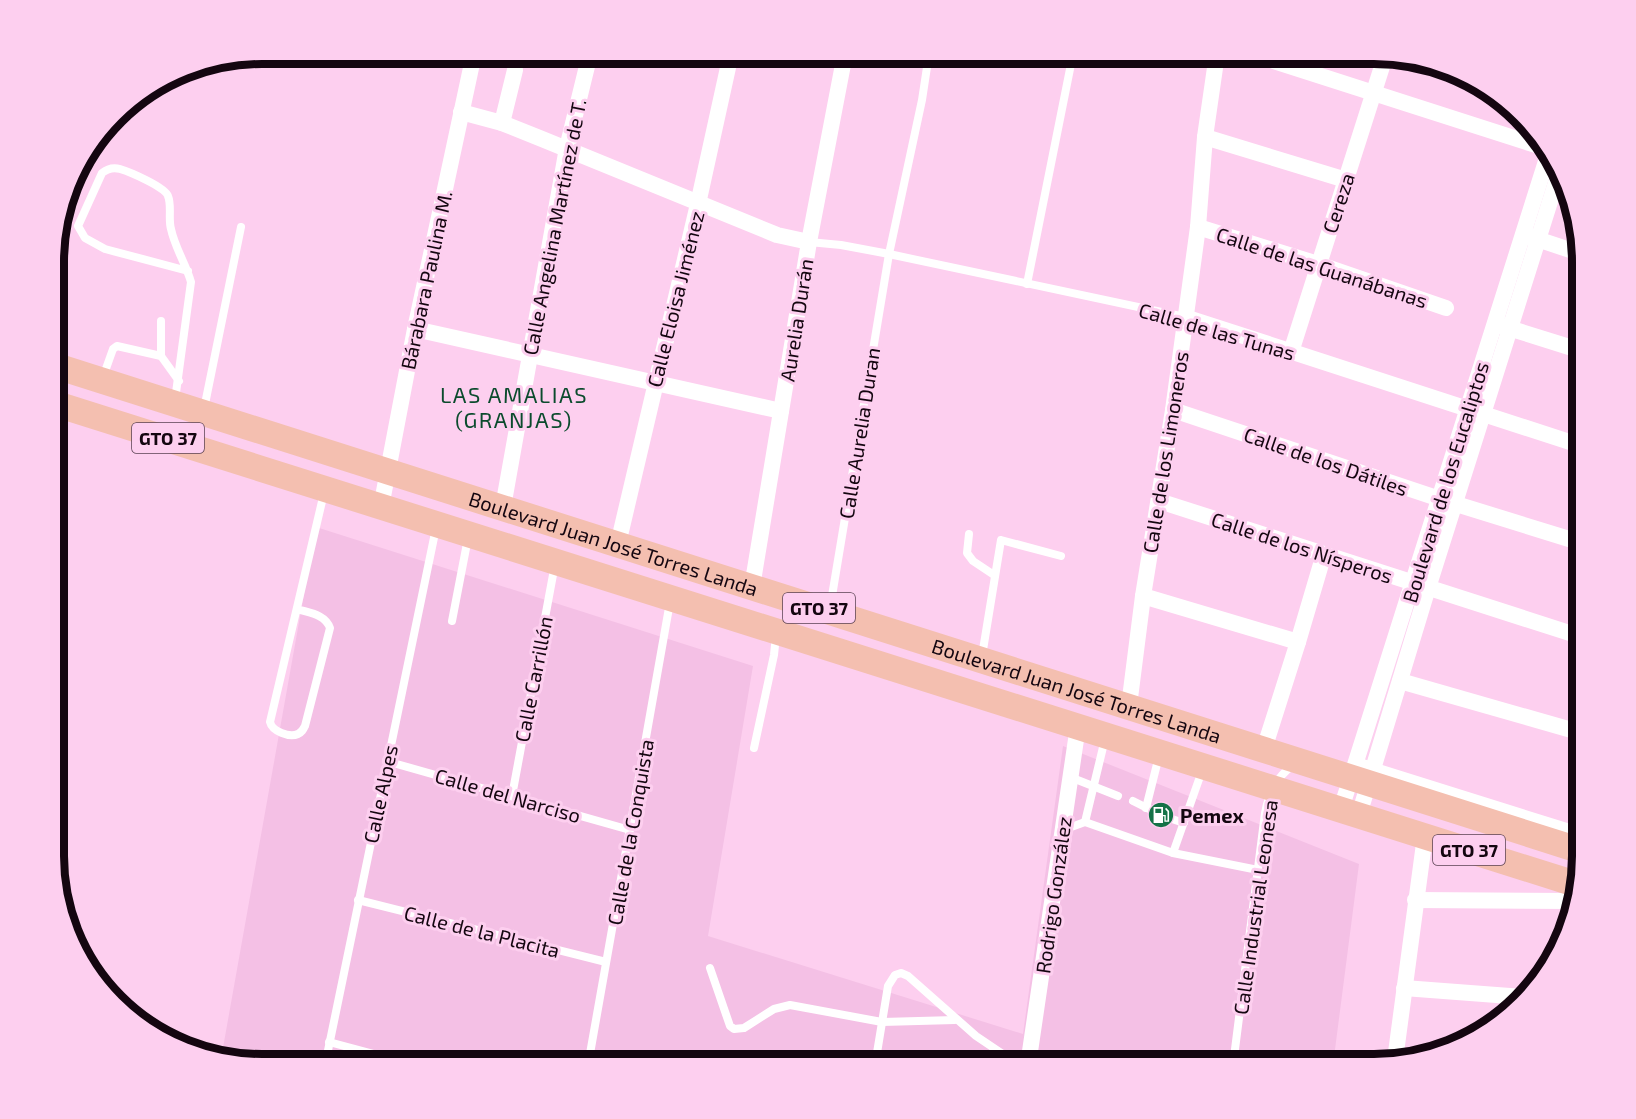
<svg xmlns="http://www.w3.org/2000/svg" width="1636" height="1119" viewBox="0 0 1636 1119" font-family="'Exo 2',sans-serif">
<rect width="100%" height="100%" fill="#fdcfef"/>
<polygon fill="#f4c0e5" points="316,527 753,666 708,936 1023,1034 1063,746 1359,864 1333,1065 249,1065 221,1059"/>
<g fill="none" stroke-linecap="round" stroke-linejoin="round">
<g stroke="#fff" stroke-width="8">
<polyline points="809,242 841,245 889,254 1185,317"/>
<polyline points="1027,284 1073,54"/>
<polyline points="161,356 161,321"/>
<polyline points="103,377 113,349 117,346 161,356 179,381"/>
<path d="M175,400l16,-118c-5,-18 -16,-34 -20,-53 -3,-10 1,-23 -3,-33 -3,-9 -38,-24 -48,-27 -7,-2 -13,0 -18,4l-24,53 7,12 20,11 83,22"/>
<polyline points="204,409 241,227"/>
<polyline points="969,534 967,553 973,561 994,575"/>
<polyline points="830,608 889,254 922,100 929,54"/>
<path d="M297,609c12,4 28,5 33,19l-25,98c-2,4 -3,6 -7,8 -9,4 -26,-3 -28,-12l54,-229"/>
<polyline points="452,621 468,538"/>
<polyline points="982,656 1001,540 1061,556"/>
<polyline points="1105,739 1085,822 1173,853 1203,768"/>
<polyline points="754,748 774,655 776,635"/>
<polyline points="386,761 630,830"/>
<polyline points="1070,777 1118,796"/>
<polyline points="512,796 555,564"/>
<polyline points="1133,801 1153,811"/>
<polyline points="1146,808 1159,756"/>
<polyline points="1169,818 1184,823"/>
<polyline points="1063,830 1085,822"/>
<polyline points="1173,853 1258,870"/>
<polyline points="358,900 606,962"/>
<polyline points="710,968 730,1026 734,1029 744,1028 774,1009 790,1005 882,1022 955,1020"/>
<polyline points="329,1042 415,1065"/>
<polyline points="325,1065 436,528"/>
<polyline points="588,1065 670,602"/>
<polyline points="875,1065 888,986 895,975 901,973 908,976 976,1036 1019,1065"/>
<path d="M1233,1065l32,-252c4,-21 11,-35 28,-48"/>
</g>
<g stroke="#fff" stroke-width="16">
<polyline points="1252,54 1542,147"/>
<polyline points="621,56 621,54"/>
<polyline points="461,112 502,123 542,139 777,235 809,242"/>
<polyline points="502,123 515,70"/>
<polyline points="1205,137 1346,180"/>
<polyline points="1198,227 1318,264 1446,308"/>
<polyline points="1528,236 1582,254"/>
<polyline points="1185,317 1582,446"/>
<polyline points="1499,325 1582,351"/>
<polyline points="415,329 781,411"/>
<polyline points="1291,352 1386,54"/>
<polyline points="1173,410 1440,499 1582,543"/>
<polyline points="1159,501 1582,637"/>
<polyline points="381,507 415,329 474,54"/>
<polyline points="503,507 567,148 590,54"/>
<polyline points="618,544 698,204 731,54"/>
<polyline points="752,587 809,242 845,54"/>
<polyline points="1143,596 1298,642"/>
<polyline points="1400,681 1582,733"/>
<polyline points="1129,706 1143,596 1173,410 1198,227 1205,137 1217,54"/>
<polyline points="1264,749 1298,642 1324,554"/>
<polyline points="1362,767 1582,836"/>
<polyline points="1341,809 1548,155"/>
<polyline points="1359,815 1428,588 1560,170"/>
<polyline points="1415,900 1575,901"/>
<polyline points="1404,988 1523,997"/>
<polyline points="1395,1060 1425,836"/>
<polyline points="1028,1065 1078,726"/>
</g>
<g stroke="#f4bfb0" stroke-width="26">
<path id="s1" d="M56,366l1526,485"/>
<polyline points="56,404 1579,885"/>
</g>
</g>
<defs>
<g id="fuel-disc" transform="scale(1.35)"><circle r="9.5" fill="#147247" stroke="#fdcfef"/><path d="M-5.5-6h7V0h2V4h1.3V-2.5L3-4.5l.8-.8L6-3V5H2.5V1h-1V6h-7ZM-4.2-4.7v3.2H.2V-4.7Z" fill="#fff"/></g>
</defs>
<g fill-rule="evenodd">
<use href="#fuel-disc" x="1161" y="815"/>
</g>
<g text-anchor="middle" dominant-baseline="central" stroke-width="6" stroke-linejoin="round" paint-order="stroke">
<g fill="#fdcfef" stroke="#5a4253" stroke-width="1.5">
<rect x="132" y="423" width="72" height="30" rx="4.5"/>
<rect x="783" y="593" width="72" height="30" rx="4.5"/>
<rect x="1433" y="835" width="72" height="30" rx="4.5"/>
</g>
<g font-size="18" font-weight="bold" fill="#140610">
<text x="168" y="438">GTO 37</text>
<text x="819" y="608">GTO 37</text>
<text x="1469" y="850">GTO 37</text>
</g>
<g font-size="20" fill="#140610" stroke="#fdcfef">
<text transform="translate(1338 203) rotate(-72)">Cereza</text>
<text transform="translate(554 227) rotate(-79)">Calle Angelina Martínez de T.</text>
<text transform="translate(1322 267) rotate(18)">Calle de las Guanábanas</text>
<text transform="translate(426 280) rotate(-78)">Bárabara Paulina M.</text>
<text transform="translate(675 299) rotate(-76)">Calle Eloisa Jiménez</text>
<text transform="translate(796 320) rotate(-81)">Aurelia Durán</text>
<text transform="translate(1217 331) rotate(16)">Calle de las Tunas</text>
<text transform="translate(859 433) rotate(-81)">Calle Aurelia Duran</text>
<text transform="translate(1165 452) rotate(-81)">Calle de los Limoneros</text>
<text transform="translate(1326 461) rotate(19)">Calle de los Dátiles</text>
<text transform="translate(1445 482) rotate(-73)">Boulevard de los Eucaliptos</text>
<text stroke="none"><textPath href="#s1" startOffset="585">Boulevard Juan José Torres Landa</textPath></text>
<text transform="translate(1302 547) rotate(18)">Calle de los Nísperos</text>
<text transform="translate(533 679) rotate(-79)">Calle Carrillón</text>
<text stroke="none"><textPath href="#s1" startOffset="1071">Boulevard Juan José Torres Landa</textPath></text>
<text transform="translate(380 794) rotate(-78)">Calle Alpes</text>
<text transform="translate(508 795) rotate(16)">Calle del Narciso</text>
<text transform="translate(630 832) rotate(-80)">Calle de la Conquista</text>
<text transform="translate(1053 895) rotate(-82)">Rodrigo González</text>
<text transform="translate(1255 907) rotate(-82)">Calle Industrial Leonesa</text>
<text transform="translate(482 931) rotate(14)">Calle de la Placita</text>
</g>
<g font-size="20" font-weight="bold" fill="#140610" stroke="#fdcfef" text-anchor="start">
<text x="1180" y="815">Pemex</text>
</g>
<g font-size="22" letter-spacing="1.5" fill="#0b4b2d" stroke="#fdcfef">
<text x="514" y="394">LAS AMALIAS<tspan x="514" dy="25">(GRANJAS)</tspan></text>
</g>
</g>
<path d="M0 0H1636V1119H0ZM262 64H1374A198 198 0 0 1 1572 262V856A198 198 0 0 1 1374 1054H262A198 198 0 0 1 64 856V262A198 198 0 0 1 262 64Z" fill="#fdcfef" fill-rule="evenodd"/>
<path fill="none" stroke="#140610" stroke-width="8" d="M262 64H1374A198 198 0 0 1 1572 262V856A198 198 0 0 1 1374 1054H262A198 198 0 0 1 64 856V262A198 198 0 0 1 262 64Z"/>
</svg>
